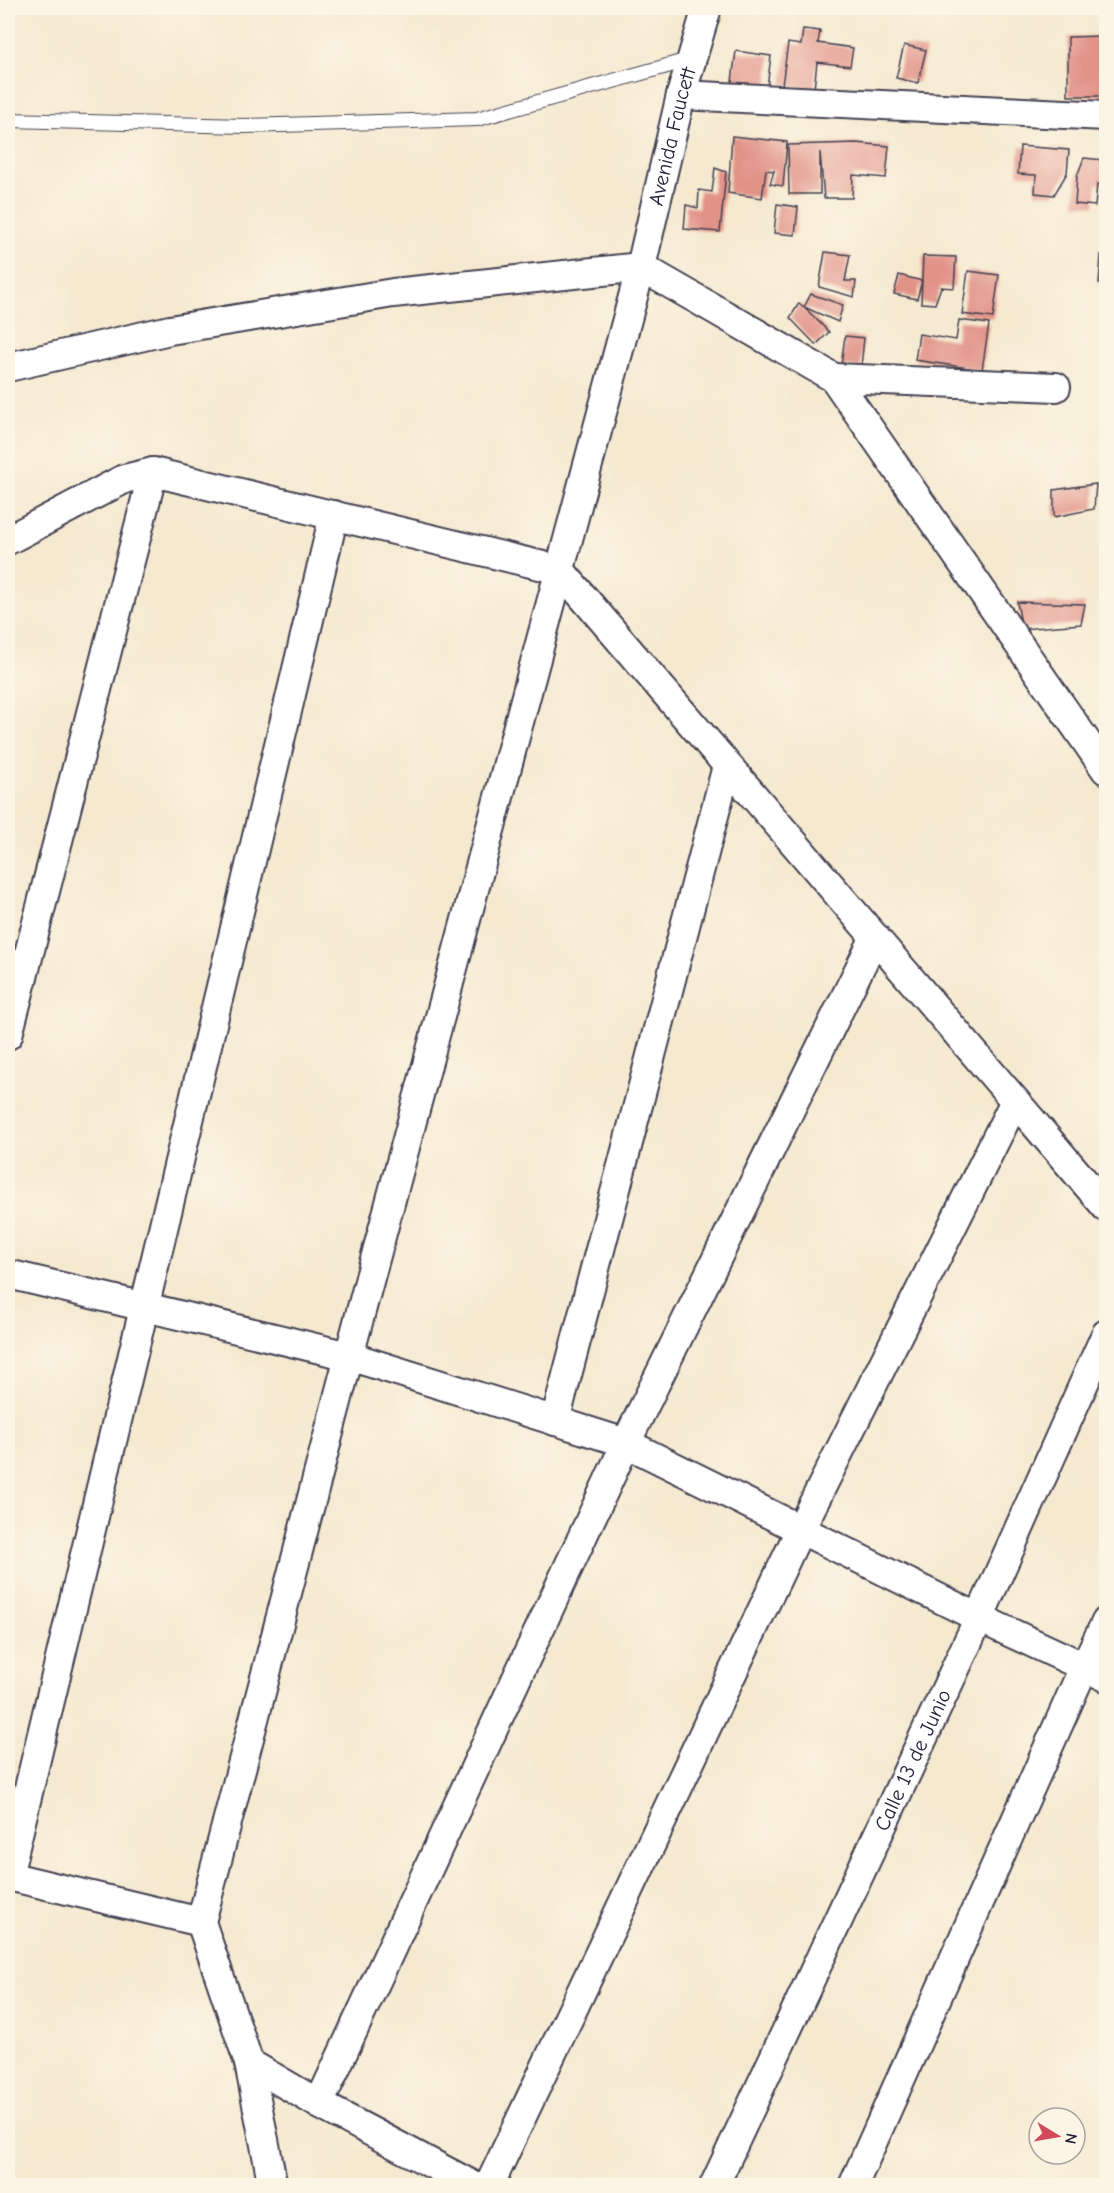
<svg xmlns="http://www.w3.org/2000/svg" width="1114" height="2193" viewBox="0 0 1114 2193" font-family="'Comic Neue',sans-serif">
<rect width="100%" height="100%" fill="#fcf5e5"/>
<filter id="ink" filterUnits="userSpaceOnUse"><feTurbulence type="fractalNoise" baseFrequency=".0167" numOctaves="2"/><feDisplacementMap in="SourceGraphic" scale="12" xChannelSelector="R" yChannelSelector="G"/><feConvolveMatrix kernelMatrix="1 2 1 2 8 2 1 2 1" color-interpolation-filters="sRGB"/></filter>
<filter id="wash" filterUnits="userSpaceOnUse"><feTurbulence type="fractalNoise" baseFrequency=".008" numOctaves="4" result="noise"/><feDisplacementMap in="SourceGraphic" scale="24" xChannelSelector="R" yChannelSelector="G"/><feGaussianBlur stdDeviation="1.35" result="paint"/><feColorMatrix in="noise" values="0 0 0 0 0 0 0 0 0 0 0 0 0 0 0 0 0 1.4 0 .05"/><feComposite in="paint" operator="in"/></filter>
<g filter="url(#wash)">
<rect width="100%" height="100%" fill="#f5e9d0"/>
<g id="blocks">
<g fill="#e29388">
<polygon points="803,29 820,31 818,43 853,48 850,66 817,62 814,89 782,85 788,43 801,45"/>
<polygon points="1103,36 1102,96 1068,96 1068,37"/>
<polygon points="904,45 926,50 918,83 896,78"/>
<polygon points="736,51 771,56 766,95 731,89"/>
<polygon points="732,136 787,142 783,186 770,184 774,171 766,170 762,198 728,193"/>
<polygon points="856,143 889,146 886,178 853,175 852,198 824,198 820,152 820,194 789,194 788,145"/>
<polygon points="1020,146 1069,150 1067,173 1054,195 1035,193 1036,175 1018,174"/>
<polygon points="1104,152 1106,152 1106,185 1097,184 1095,206 1075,204 1077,176 1084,158 1103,160"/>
<polygon points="715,168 726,172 720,232 684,229 686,205 698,208 699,190 712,192"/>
<polygon points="777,204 798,207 795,235 774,233"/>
<polygon points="825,252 850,255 845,281 856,281 854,297 819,287"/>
<polygon points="1101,255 1106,256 1106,284 1099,283"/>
<polygon points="923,256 956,257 954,288 941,287 935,304 921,303"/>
<polygon points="968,271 999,275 993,318 962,314"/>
<polygon points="899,275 922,281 917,299 894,294"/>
<polygon points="811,294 843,305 838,322 804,307 829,332 816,345 790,318 799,303 804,307"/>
<polygon points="959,320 989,324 982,370 915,360 919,334 956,340"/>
<polygon points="845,336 864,338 861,368 841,366"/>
<polygon points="1096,484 1094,509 1054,517 1054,490"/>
<polygon points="1017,602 1085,604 1081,624 1022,629"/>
</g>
</g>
</g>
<g filter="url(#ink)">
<use href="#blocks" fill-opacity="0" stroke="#424051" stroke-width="1.5"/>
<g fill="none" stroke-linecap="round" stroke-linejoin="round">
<g stroke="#424051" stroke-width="16">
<polyline id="lane" points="8,120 245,126 477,119 692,59"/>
</g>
<g stroke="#424051" stroke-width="32">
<g id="street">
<polyline points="681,95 1106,116"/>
<polyline points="8,367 170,330 393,293 641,267 834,378 1056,387"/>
<polyline points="834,378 1106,770"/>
<polyline points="8,540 124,479 153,472 560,570 1106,1207"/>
<polyline points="8,1035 153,472"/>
<polyline points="8,1274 349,1356 626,1443 979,1618 1106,1677"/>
<polyline points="555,1421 727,766"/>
<polyline points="8,1876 334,515"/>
<polyline points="8,1876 201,1922"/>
<polyline points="249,2063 319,2104 474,2186"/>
<polyline points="319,2104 626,1443 875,937"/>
<path id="s1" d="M273,2186l-24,-123 -48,-141 148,-566 292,-1089 40,-172 26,-87"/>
<polyline points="489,2186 800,1530 1015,1101"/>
<path id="s2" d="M714,2186l265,-568 127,-284"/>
<polyline points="853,2186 1084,1667 1106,1622"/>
</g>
</g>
<use href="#lane" stroke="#fff" stroke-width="14"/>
<use href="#street" stroke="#fff" stroke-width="28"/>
</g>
</g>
<g text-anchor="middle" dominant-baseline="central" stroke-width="4.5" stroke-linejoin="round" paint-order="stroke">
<g font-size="21" fill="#22223b" stroke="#fcf5e5">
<text stroke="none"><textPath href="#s1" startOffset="2121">Avenida Faucett</textPath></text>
<text stroke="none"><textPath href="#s2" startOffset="470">Calle 13 de Junio</textPath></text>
</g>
</g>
<rect width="1114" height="2193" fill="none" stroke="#fcf5e5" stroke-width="30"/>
<g transform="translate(1057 2136) rotate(101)"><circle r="28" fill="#fcf5e5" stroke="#a5a1a1" stroke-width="1.5"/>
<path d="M0-4.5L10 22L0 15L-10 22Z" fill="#d1495b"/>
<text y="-9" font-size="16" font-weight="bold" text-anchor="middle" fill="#22223b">N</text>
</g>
</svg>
